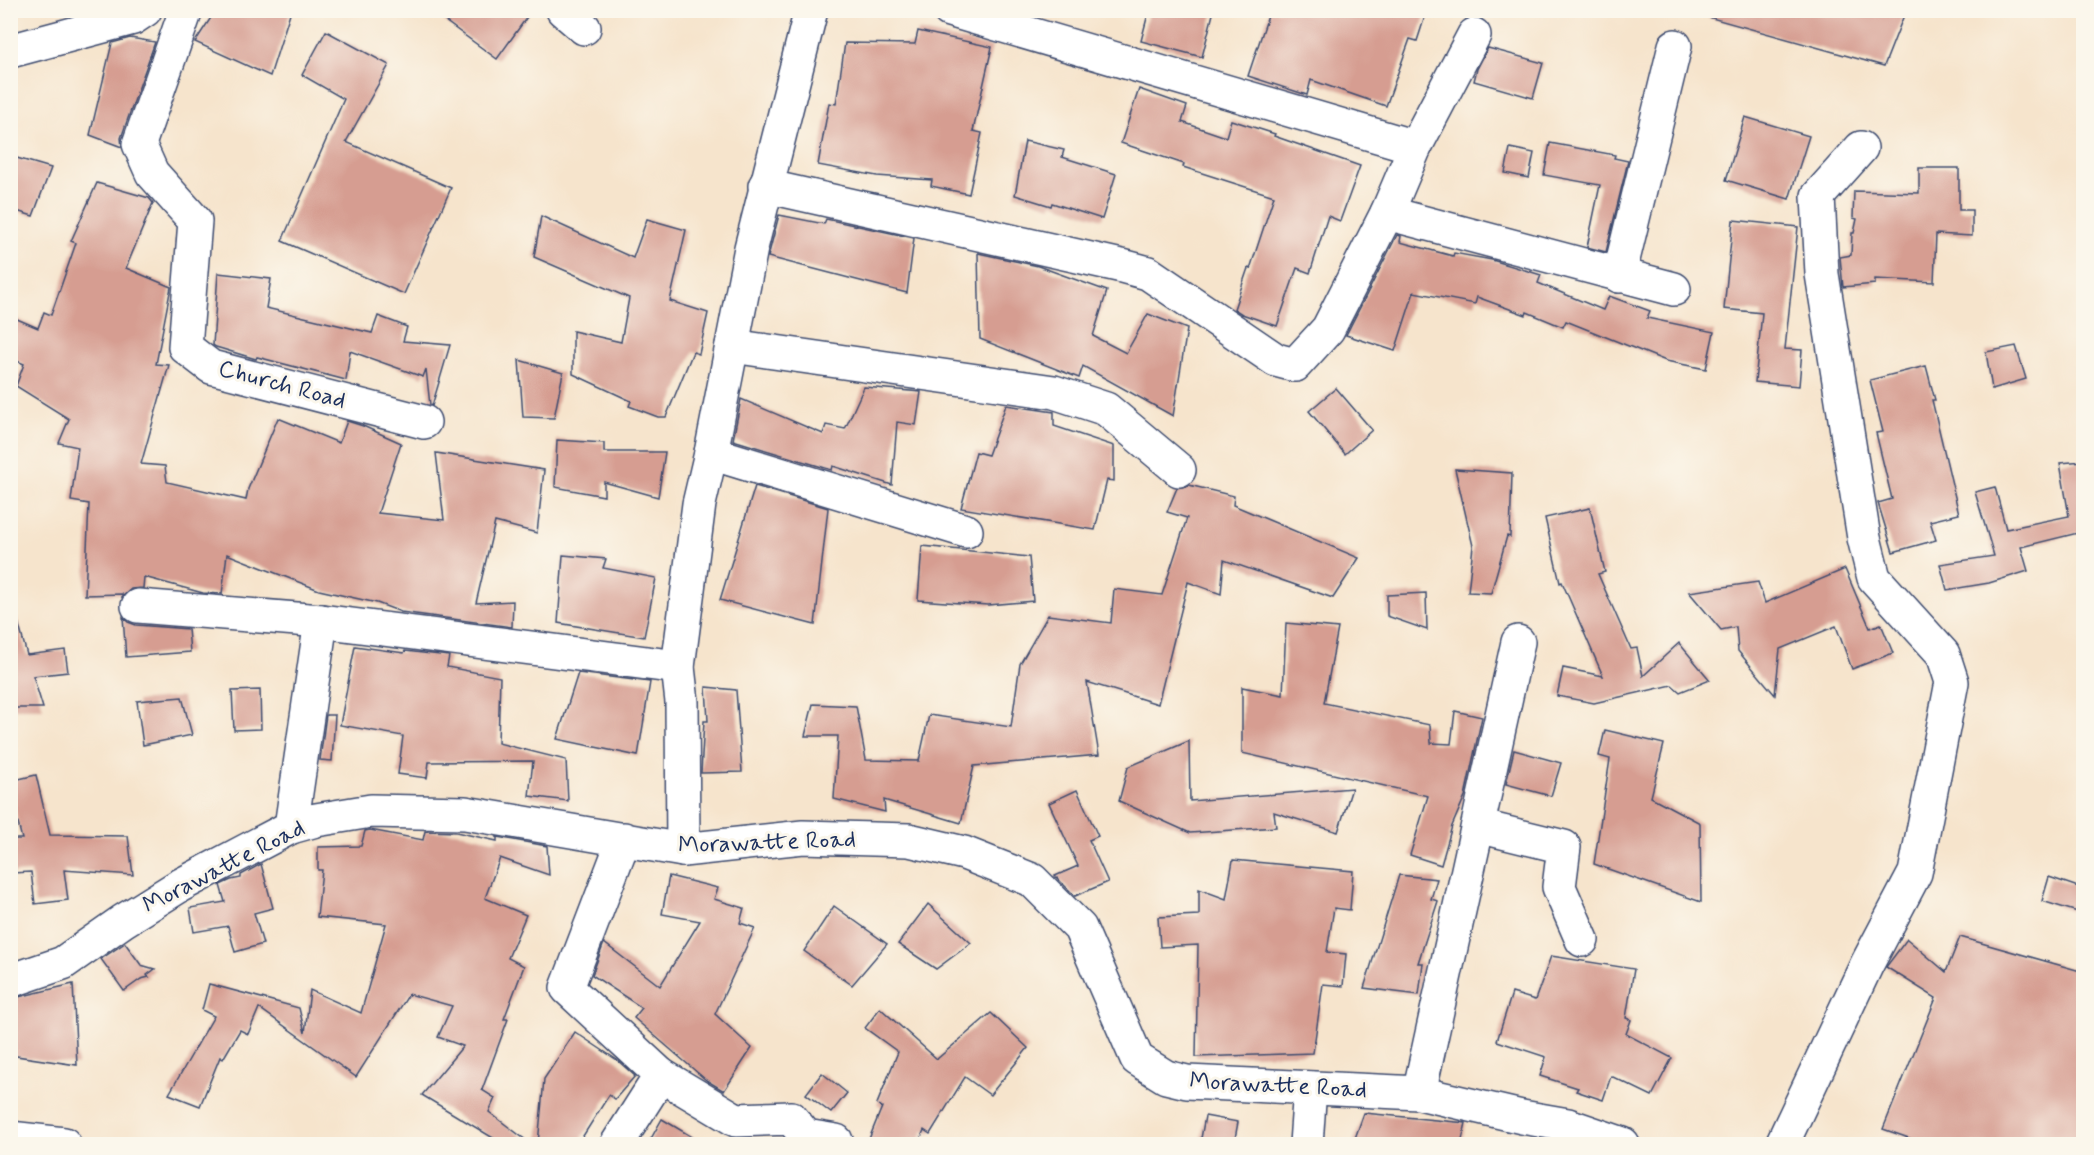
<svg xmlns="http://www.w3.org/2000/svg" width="2094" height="1155" viewBox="0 0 2094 1155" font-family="Mynerve,sans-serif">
<rect width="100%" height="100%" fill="#fbf7ec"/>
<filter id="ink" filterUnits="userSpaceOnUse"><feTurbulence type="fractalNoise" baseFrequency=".0167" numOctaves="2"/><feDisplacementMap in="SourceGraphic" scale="12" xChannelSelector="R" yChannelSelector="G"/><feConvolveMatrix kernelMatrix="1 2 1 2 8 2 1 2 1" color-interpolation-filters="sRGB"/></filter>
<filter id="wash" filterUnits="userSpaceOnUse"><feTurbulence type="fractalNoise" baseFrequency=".008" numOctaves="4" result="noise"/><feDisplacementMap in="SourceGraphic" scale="24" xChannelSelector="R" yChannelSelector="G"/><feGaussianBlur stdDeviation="1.35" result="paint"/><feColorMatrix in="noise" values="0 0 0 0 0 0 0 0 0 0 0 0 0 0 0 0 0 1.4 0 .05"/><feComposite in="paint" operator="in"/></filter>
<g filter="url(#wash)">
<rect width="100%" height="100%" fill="#f6e4cc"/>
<g id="blocks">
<g fill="#d69d91">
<polygon points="216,10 291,10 270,76 195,42"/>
<polygon points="430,10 532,10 497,59"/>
<polygon points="1149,10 1214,10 1202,57 1141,41"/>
<polygon points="1270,10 1427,10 1417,41 1410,39 1386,106 1311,80 1307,95 1248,76"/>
<polygon points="1708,10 1906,10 1884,66 1708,17"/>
<polygon points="326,31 389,65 346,142 451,188 404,294 282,241 344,99 302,75"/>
<polygon points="918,31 992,47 973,131 982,133 969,194 931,186 932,180 877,176 818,165 829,103 836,104 845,43 915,44"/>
<polygon points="130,38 155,42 121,138 122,147 90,135 112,43"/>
<polygon points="1488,48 1543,63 1533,98 1474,81 1477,69"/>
<polygon points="1139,89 1187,106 1182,122 1226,137 1231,120 1275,134 1274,136 1360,166 1340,221 1328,216 1310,273 1297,268 1277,326 1242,314 1234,309 1248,268 1250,269 1274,196 1183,167 1184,164 1121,143"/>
<polygon points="1745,117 1809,136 1789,199 1726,180"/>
<polygon points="1025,141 1064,150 1062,157 1116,174 1102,219 1052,203 1051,206 1015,195"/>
<polygon points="1550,143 1615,155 1614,158 1628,161 1606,252 1587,247 1600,185 1544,175"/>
<polygon points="1510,148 1534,153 1529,178 1505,173"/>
<polygon points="10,156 51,168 33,216 10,209"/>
<polygon points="1919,168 1959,168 1959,210 1972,210 1972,236 1936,234 1934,282 1875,279 1875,284 1843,287 1840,257 1851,255 1852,233 1854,233 1857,219 1853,218 1854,191 1919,193"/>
<polygon points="97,183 149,198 153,203 126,268 171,287 156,364 169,365 141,464 165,466 167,482 246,500 248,489 278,418 339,443 347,421 363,426 401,443 378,513 444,520 436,453 544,470 537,533 495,522 476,603 513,601 512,627 401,612 377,603 319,590 227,554 222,594 203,593 144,577 143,588 131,589 122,597 122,594 85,595 89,504 71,501 78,447 59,443 69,419 16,386 24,364 10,358 10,316 38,328 44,312 51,315 76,243 71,241"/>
<polygon points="779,215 824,224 826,219 914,238 907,293 768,257"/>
<polygon points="541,216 633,258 647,219 686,230 670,301 708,313 699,354 693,352 666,417 658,417 629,406 631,401 573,374 573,331 621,342 629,298 534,257"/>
<polygon points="1733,220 1798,227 1785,349 1802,350 1799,386 1755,382 1762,313 1724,309"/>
<polygon points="1397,235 1401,236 1400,242 1453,256 1454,253 1492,260 1541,275 1538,283 1603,310 1609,296 1650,311 1647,318 1714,332 1706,369 1666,361 1566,321 1563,327 1527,312 1526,315 1477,297 1475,304 1414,292 1395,351 1346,335"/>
<polygon points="978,253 1038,266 1107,291 1093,336 1126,353 1148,314 1187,329 1173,416 1083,366 1079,378 980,339"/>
<polygon points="218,273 271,279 266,308 372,333 378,316 407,327 403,341 450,345 432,406 430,405 426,369 423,377 350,351 346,380 257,357 256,359 216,347 213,345"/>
<polygon points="2016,346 2026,379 1992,389 1986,352"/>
<polygon points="519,360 563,373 554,418 523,417"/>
<polygon points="1926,366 1935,400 1932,400 1959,514 1930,521 1936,540 1893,552 1878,503 1892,499 1876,433 1883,432 1870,380"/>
<polygon points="864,387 921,392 916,425 897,422 892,485 833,466 832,470 733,440 741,399 823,434 826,425 845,429"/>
<polygon points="1336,388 1372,430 1345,454 1309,411"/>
<polygon points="1006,405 1054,412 1054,426 1114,446 1114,481 1107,480 1095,530 961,508 976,452 988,455"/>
<polygon points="557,440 604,443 604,452 665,452 658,497 604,482 604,496 555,487"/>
<polygon points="2084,461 2082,532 2021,547 2028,571 1989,583 1947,590 1940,564 1994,556 1975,492 1995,487 2006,529 2069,516 2060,463"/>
<polygon points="1455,469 1512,473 1510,537 1507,536 1491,593 1468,592 1473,546"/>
<polygon points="1189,485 1234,496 1233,505 1359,558 1333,598 1224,560 1221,594 1188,582 1158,704 1087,682 1099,755 974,766 961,823 884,800 885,812 834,799 838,736 805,736 813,704 856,706 866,760 919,761 929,715 1011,727 1020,664 1048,615 1111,623 1114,589 1162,595 1187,518 1167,512 1177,488"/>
<polygon points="755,486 828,508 815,625 720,600"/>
<polygon points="1590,508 1605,572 1598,574 1631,649 1637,648 1643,676 1679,643 1710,680 1680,692 1672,685 1594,703 1557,696 1563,668 1603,676 1562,582 1560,583 1545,518"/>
<polygon points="922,546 1029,557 1033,601 988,605 918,600"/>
<polygon points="563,555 606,559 603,568 656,578 644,637 558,623"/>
<polygon points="1845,569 1870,628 1881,624 1893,653 1852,669 1836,626 1780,649 1775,695 1738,651 1736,627 1721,630 1689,592 1758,582 1765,603"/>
<polygon points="1426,593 1427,630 1387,616 1387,595"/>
<polygon points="123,617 128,622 136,625 188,629 190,652 126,657"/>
<polygon points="17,618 27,655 65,650 68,672 33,676 43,708 10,708 10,619"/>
<polygon points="1286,623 1338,628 1324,703 1430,725 1431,743 1451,744 1455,711 1482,717 1465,796 1452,826 1441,865 1410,855 1428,796 1242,753 1242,687 1283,695"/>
<polygon points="355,646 404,653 405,651 449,656 447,667 500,677 498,743 566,760 568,801 529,796 533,761 429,762 427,778 398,774 403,736 340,725"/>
<polygon points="578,673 650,682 638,756 557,739"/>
<polygon points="706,687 736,690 742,772 701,773 704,721 708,721"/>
<polygon points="260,690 261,729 234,730 232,691"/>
<polygon points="182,697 192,735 143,745 137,701"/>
<polygon points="326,715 335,715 332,761 320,760"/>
<polygon points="1605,730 1664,744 1651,797 1700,823 1701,902 1594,864 1610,759 1599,756"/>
<polygon points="1189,741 1190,801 1352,788 1338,832 1274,812 1276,827 1190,833 1119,801 1128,767"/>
<polygon points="1514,750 1561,763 1551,796 1506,784"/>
<polygon points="36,775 50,835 128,836 133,875 64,870 68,900 35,904 31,872 11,873 10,839 22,839 10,792 10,781"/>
<polygon points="1077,790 1098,836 1089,840 1108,882 1075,896 1055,876 1078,866 1049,803"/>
<polygon points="370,830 423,840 425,831 456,832 497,841 497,837 547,846 549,875 500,858 485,898 526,915 508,958 524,966 504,1019 508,1019 482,1090 495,1098 489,1112 531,1144 503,1144 422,1095 463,1046 438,1037 452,1006 409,994 356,1077 259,1008 248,1034 240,1030 223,1059 220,1057 200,1106 169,1094 214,1016 202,1010 209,984 299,1008 305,1033 310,990 361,1013 386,924 317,917 322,870 318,870 318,847 361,846 365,831"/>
<polygon points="1233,860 1353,871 1350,910 1334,908 1327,952 1346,954 1343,986 1323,984 1313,1053 1196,1057 1198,945 1160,947 1158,917 1199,915 1199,889 1226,899"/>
<polygon points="261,864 273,908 254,913 263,944 235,952 228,926 194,932 190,908 225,902 220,885 231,880 241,878 241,875"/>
<polygon points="1399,875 1437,879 1431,899 1438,901 1418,963 1423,963 1419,995 1364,988"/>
<polygon points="669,876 718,888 714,899 744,908 740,923 755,928 715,1014 752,1048 724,1091 706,1080 634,1018 642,1008 592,975 604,943 660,986 700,921 662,914"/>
<polygon points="2049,877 2084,889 2084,914 2042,901"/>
<polygon points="928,904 971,943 936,969 898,944"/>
<polygon points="834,906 887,944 852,985 804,951"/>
<polygon points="1960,937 2084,972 2084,1144 1926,1144 1883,1129 1936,998 1886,967 1907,939 1946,972"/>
<polygon points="125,943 141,965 155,969 147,975 149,977 141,979 124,991 101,959"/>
<polygon points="1551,956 1634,969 1626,1018 1631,1020 1626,1034 1672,1058 1652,1096 1611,1076 1603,1100 1576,1091 1578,1088 1540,1076 1546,1057 1497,1041 1512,993 1535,1000"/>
<polygon points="73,984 77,1065 10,1055 10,999"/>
<polygon points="880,1008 937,1059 991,1013 1028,1048 990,1095 965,1077 930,1134 924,1130 918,1144 867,1144 882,1107 877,1104 898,1052 865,1028"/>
<polygon points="575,1032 617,1060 635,1076 615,1099 609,1095 578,1144 538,1144 544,1079"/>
<polygon points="822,1073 847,1093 831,1113 806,1094"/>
<polygon points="1364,1113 1466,1123 1461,1144 1353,1144"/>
<polygon points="1205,1116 1238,1122 1234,1144 1200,1144"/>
<polygon points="662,1119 704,1144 648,1144"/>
</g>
</g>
</g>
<g filter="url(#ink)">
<use href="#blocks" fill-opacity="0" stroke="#3c4a6e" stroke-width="1.5"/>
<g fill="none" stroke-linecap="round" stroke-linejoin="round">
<g stroke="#3c4a6e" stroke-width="36">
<g id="minor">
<polyline points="186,10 139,144 152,173 195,221 185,347 211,367 424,422"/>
<polyline points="563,10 584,28"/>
<polyline points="949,10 1415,147"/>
<polyline points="10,51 133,18 145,10"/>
<polyline points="765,186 1122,266 1148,273 1276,360 1295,365 1328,329 1387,213 1415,147 1474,35"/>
<polyline points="1387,213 1674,289"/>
<polyline points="1619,276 1675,46"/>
<polyline points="732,346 1054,392 1106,409 1179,470"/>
<polyline points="711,453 966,531"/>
<polyline points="138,606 321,621 678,667"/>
<polyline points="1478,826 1564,847 1559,887 1582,940"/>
<polyline points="291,827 321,621"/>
<polyline points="683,850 682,702 678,667 699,504 711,453 751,248 811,10"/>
<polyline points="10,981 63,963 123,921 179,886 291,827 316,820 371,811 465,813 683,850 803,837 909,840 964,853 1032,880 1080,928 1137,1059 1166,1077 1187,1082 1419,1093 1522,1117 1568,1125 1623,1144"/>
<polyline points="661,1075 736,1120 791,1118 806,1136 836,1141 837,1144"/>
<polyline points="1419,1093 1518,642"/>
<polyline points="10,1138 64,1144"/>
<polyline points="617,1144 661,1075 567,988 624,839"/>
<polyline points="1306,1144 1310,1088"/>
<polyline points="1782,1144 1867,964 1915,873 1952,682 1943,654 1874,578 1864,538 1822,274 1818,196 1861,148"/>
</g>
</g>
<use href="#minor" stroke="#fff" stroke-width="33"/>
</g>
</g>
<g text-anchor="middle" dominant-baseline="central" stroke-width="6" stroke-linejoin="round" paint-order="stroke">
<g font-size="24" fill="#1b2f5e" stroke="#fbf7ec">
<text transform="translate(282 385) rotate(15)">Church Road</text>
<text transform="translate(767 843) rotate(-2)">Morawatte Road</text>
<text transform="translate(224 867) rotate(-27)">Morawatte Road</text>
<text transform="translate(1278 1086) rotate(3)">Morawatte Road</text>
</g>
</g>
<rect width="2094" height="1155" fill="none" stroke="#fbf7ec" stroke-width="36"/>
</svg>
